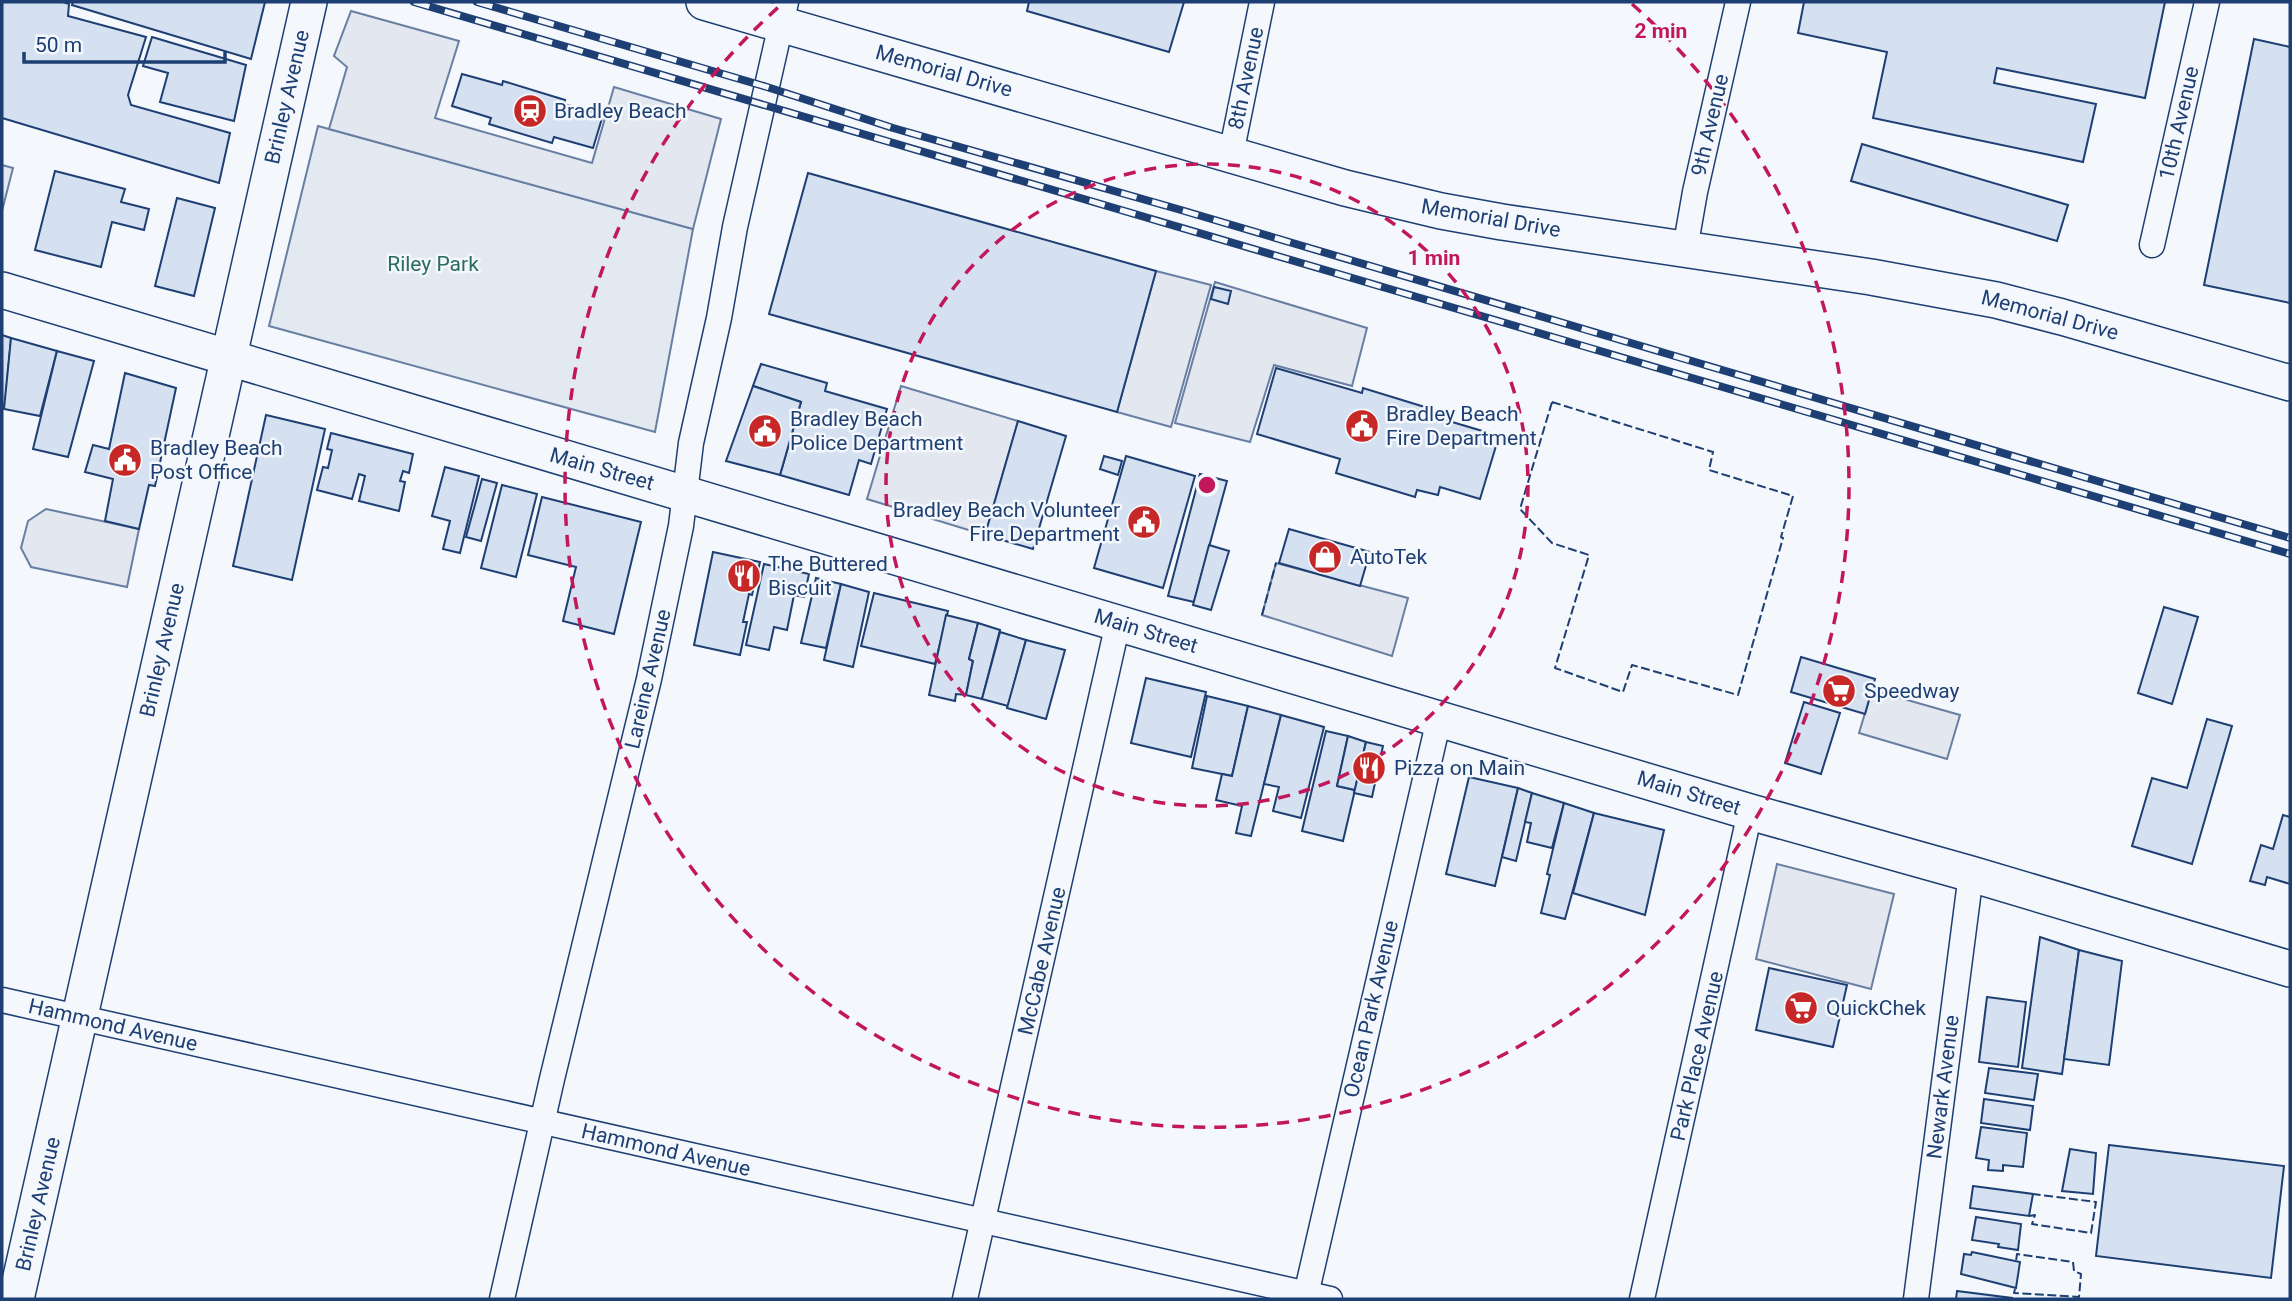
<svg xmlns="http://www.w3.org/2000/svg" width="2292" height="1301" viewBox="0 0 2292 1301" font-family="Roboto,sans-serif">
<rect width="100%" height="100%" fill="#f4f7fb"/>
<polygon fill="#e3e9f0" stroke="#687fa3" stroke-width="2" points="318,126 693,229 655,432 269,326"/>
<g fill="#e3e8f0" stroke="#687fa3" stroke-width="2">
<polygon points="351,11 459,41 435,118 592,163 614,87 721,119 693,229 329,129 347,67 334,56"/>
<polygon points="2,165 13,168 2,211"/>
<polygon points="1156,271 1211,285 1171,427 1117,412"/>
<polygon points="1215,282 1367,328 1352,386 1274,365 1250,442 1175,423"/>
<polygon points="901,386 1018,421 985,535 867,499"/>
<polygon points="46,509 139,529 127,587 31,567 21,548 28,521"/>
<polygon points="1276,563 1408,598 1392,656 1262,615"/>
<polygon points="1872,690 1960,715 1947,759 1859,733"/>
<polygon points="1777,864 1894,894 1871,989 1756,959"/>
</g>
<g fill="#d5e0f0" stroke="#1d3f73" stroke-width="2">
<polygon points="2,2 63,2 69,4 68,16 146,37 128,95 131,105 230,133 219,183 2,118"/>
<polygon points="73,2 265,2 251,59 72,5"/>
<polygon points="1029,2 1184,2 1169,52 1027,11"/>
<polygon points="1804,2 2165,2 2145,98 1997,68 1994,83 2096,104 2083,162 1873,118 1887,52 1798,33"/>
<polygon points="152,37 246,65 234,121 160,102 168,73 143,66"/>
<polygon points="2254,39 2290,47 2290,303 2204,285"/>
<polygon points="462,74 502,85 503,81 565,100 564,104 603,115 593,148 554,137 552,143 489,124 491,118 452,106"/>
<polygon points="1862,144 2068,205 2057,241 1851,181"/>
<polygon points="55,171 125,189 121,202 149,209 144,230 112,222 101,267 35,250"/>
<polygon points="808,173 1156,271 1117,412 769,314"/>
<polygon points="177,198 215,208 194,296 155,286"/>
<polygon points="1214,287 1231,291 1228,304 1211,299"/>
<polygon points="2,335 11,338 5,405 2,404"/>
<polygon points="11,338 57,351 40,416 4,409"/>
<polygon points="57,351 94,361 68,457 33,449"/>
<polygon points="761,364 827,383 825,391 887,409 871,464 859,460 849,495 780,475 801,402 753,386"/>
<polygon points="1276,368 1362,393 1363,388 1441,412 1439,418 1499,436 1480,499 1440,487 1438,495 1417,490 1415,497 1336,473 1340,459 1257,434"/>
<polygon points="125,373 176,388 155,486 149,485 139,529 105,521 113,479 85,472 93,445 109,449"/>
<polygon points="753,386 801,402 780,475 726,461"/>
<polygon points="266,415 325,429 292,580 233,566"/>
<polygon points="1018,421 1066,436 1033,549 985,535"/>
<polygon points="331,433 413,454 409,473 403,471 400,481 405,482 399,511 359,501 365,476 359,474 352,499 317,490 323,467 328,468 332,450 327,449"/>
<polygon points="1104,456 1122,461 1118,475 1100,469"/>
<polygon points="1126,456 1195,476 1163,588 1094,568"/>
<polygon points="445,467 479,476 460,553 443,549 450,521 432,516"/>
<polygon points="1200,474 1227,481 1194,602 1168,596"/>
<polygon points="482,479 497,483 481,541 466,537"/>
<polygon points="502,485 537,494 516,577 481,568"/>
<polygon points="542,497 641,522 614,634 563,621 576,567 528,555"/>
<polygon points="1289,529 1370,552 1360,586 1279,563"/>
<polygon points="1209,545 1229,551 1211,610 1193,605"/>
<polygon points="713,552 760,562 752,595 749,594 743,622 747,622 740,655 694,645"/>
<polygon points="764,564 809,574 804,597 794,595 787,630 774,627 769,650 746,645"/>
<polygon points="816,578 841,584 826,648 801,643"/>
<polygon points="841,584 869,592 853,667 824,660"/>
<polygon points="874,593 948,611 935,664 861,646"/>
<polygon points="2164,607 2198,617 2172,704 2138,693"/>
<polygon points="946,615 978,623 969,659 973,661 966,695 956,694 955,701 929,695"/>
<polygon points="978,623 1000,630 982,699 966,695 973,661 969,659"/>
<polygon points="1000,632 1026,640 1008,706 982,699"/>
<polygon points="1026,640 1065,650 1046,719 1007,708"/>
<polygon points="1801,657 1875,679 1865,714 1791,692"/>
<polygon points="1146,678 1206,692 1191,757 1131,743"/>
<polygon points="1207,696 1248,706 1232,776 1192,768"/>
<polygon points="1804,702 1840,713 1821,774 1785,763"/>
<polygon points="1248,706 1281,715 1251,836 1236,833 1242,806 1216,800 1222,774 1232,776"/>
<polygon points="1281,715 1324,727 1301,818 1273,811 1279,787 1264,784"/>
<polygon points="2207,719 2232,726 2192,864 2132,846 2152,778 2187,788"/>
<polygon points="1326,731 1348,736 1337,786 1355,790 1343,841 1302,831"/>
<polygon points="1348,736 1366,742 1355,790 1337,786"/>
<polygon points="1366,742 1383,746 1372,797 1354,793"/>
<polygon points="1469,777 1518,788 1495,886 1446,874"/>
<polygon points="1518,788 1532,793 1516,861 1502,857"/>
<polygon points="1532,793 1564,803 1552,848 1527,842 1531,823 1525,822"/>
<polygon points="1564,803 1594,813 1565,919 1541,913 1550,875 1547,874"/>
<polygon points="1594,813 1664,830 1645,915 1573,893"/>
<polygon points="2283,815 2290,817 2290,884 2267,877 2265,885 2250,881 2261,845 2273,849"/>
<polygon points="2040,937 2079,950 2062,1074 2022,1068"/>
<polygon points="2079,950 2122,961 2109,1065 2064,1059"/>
<polygon points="1769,968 1847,985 1833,1047 1756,1030"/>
<polygon points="1987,997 2026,1002 2018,1067 1979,1062"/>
<polygon points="1989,1068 2038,1074 2034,1100 1985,1093"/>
<polygon points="1984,1099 2033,1106 2030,1130 1981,1123"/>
<polygon points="1981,1127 2027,1133 2023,1167 2003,1165 2003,1171 1988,1170 1989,1160 1976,1158"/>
<polygon points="2109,1145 2284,1166 2271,1278 2096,1256"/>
<polygon points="2070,1149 2096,1153 2093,1194 2062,1191"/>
<polygon points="1973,1186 2033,1194 2029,1216 1970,1208"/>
<polygon points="1976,1217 2021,1224 2018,1250 1998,1247 1999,1244 1972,1240"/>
<polygon points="1972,1252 2020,1262 2016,1288 1961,1274 1964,1254 1971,1255"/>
<polygon points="1957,1291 2012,1298 2012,1299 1956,1299"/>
</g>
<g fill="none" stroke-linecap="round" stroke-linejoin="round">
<g stroke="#1d3f73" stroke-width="27">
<g id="street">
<polyline points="1231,154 1262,2"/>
<polyline points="2152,245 2207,2"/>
<polyline points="1685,249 1695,192 1738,2"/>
<polyline points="2,1000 1330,1299"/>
<polyline points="502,1299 552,1079 649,679 681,526 691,443 719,318 735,227 786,2"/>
<polyline points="965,1299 1118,623"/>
<polyline points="1305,1299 1439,719"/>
<polyline points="1642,1299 1750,812"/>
<polyline points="1916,1299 1971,874"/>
</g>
</g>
<g stroke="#1d3f73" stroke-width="38">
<g id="secondary">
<polyline points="704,2 1345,188 1441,211 1502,222 1871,277 1996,300 2062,317 2290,383"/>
<polyline points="2,290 1750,812 1971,874 2290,969"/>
<polyline points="16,1299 309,2"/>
</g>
</g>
<use href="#street" stroke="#f4f7fb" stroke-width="24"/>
<use href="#secondary" stroke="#f4f7fb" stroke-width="35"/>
<g stroke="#1d3f73" stroke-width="8">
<g id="rail">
<polyline points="414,2 2290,554"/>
<polyline points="477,2 767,87 893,128 1181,210 2290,538"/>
</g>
</g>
<use href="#rail" stroke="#f4f7fb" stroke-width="5" stroke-dasharray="16" stroke-linecap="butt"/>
<g stroke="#1d3f73" stroke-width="2" stroke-dasharray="9 3.5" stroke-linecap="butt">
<polygon points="1552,402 1713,452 1709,470 1793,496 1781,537 1783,538 1738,695 1632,665 1623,692 1555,668 1589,555 1552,543 1520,509"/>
<polyline points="1262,615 1276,563"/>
<polyline points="2029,1216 2035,1215 2032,1224 2091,1233 2096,1202 2033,1194"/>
<polyline points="2015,1289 2014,1293 2079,1297 2081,1274 2074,1271 2073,1262 2017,1254 2016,1261"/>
</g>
</g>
<g fill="none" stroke="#c2185b" stroke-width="3.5" stroke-dasharray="12 9">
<circle cx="1207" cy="485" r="321"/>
<path d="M1632 4A642 642 0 1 1 782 4"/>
</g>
<defs>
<g id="station-disc" transform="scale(1.75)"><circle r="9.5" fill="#c62828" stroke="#f4f7fb"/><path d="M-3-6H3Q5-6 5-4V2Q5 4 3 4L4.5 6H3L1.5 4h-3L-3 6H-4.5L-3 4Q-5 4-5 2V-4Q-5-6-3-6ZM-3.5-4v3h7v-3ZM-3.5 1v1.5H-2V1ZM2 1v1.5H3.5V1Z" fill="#fff"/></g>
<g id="civic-disc" transform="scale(1.75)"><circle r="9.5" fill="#c62828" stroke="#f4f7fb"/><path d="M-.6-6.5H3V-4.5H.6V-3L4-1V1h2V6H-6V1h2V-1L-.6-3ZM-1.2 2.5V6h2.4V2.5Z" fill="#fff"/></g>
<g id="shop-disc" transform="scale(1.75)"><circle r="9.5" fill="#c62828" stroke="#f4f7fb"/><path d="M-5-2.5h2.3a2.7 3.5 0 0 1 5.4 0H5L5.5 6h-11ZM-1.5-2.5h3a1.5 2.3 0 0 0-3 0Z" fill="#fff"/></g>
<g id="restaurant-disc" transform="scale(1.75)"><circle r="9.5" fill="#c62828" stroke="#f4f7fb"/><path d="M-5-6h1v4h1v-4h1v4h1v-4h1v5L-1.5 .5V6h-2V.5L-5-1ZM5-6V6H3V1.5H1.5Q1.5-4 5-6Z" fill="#fff"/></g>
<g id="supermarket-disc" transform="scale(1.75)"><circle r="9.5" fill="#c62828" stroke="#f4f7fb"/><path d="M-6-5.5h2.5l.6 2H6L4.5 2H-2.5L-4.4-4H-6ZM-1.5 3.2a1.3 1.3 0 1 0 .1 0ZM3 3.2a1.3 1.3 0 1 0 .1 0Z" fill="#fff"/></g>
</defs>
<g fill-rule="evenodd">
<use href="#station-disc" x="530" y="111"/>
<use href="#civic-disc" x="1362" y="426"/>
<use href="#civic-disc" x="765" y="431"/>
<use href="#civic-disc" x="125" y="460"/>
<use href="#civic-disc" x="1144" y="522"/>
<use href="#shop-disc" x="1325" y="557"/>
<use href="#restaurant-disc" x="744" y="576"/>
<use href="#supermarket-disc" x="1839" y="691"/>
<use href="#restaurant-disc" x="1369" y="768"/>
<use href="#supermarket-disc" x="1801" y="1008"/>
</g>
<g text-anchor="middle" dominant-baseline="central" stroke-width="5" stroke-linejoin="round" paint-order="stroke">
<g font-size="21" fill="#1d3f73" stroke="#f4f7fb">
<text transform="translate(944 71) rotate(16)">Memorial Drive</text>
<text transform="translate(1246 78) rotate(-78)">8th Avenue</text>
<text transform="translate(287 97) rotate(-77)">Brinley Avenue</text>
<text transform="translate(2179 123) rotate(-77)">10th Avenue</text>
<text transform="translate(1710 125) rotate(-77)">9th Avenue</text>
<text transform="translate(1491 218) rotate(10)">Memorial Drive</text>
<text transform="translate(2050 315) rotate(15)">Memorial Drive</text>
<text transform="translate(602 469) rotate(16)">Main Street</text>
<text transform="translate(1146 631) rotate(17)">Main Street</text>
<text transform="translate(162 650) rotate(-77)">Brinley Avenue</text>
<text transform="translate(648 679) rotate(-77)">Lareine Avenue</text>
<text transform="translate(1689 793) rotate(17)">Main Street</text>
<text transform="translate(1042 961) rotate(-77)">McCabe Avenue</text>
<text transform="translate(1371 1009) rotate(-77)">Ocean Park Avenue</text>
<text transform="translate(113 1025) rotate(13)">Hammond Avenue</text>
<text transform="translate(1697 1056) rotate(-77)">Park Place Avenue</text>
<text transform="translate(1943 1087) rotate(-83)">Newark Avenue</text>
<text transform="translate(666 1150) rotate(13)">Hammond Avenue</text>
<text transform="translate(38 1204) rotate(-77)">Brinley Avenue</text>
</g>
<g font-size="21" fill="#1d3f73" stroke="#f4f7fb" text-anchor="start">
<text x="554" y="111">Bradley Beach</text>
<text x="1386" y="414">Bradley Beach<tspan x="1386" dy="24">Fire Department</tspan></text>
<text x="790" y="419">Bradley Beach<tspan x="790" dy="24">Police Department</tspan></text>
<text x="150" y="448">Bradley Beach<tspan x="150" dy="24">Post Office</tspan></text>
<text x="1120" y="510" text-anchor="end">Bradley Beach Volunteer<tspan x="1120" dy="24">Fire Department</tspan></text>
<text x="1350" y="557">AutoTek</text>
<text x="768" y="564">The Buttered<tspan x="768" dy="24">Biscuit</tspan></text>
<text x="1864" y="691">Speedway</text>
<text x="1394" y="768">Pizza on Main</text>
<text x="1826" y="1008">QuickChek</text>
</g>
<g font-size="21" fill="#2c6c60" stroke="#f4f7fb">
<text x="433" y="264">Riley Park</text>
</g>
</g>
<circle cx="1207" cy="485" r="10" fill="#c2185b" stroke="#f4f7fb" stroke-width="3.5"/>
<g font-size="21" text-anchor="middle" font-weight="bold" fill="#c2185b" stroke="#f4f7fb" stroke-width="5" stroke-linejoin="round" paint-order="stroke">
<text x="1661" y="38">2 min</text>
<text x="1434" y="265">1 min</text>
</g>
<rect width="2292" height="1301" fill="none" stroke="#1d3f73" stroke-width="7"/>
<path d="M24 52v10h201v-10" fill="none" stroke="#1d3f73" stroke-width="3.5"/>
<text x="35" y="52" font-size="21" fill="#1d3f73" stroke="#f4f7fb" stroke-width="5" paint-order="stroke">50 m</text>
</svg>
